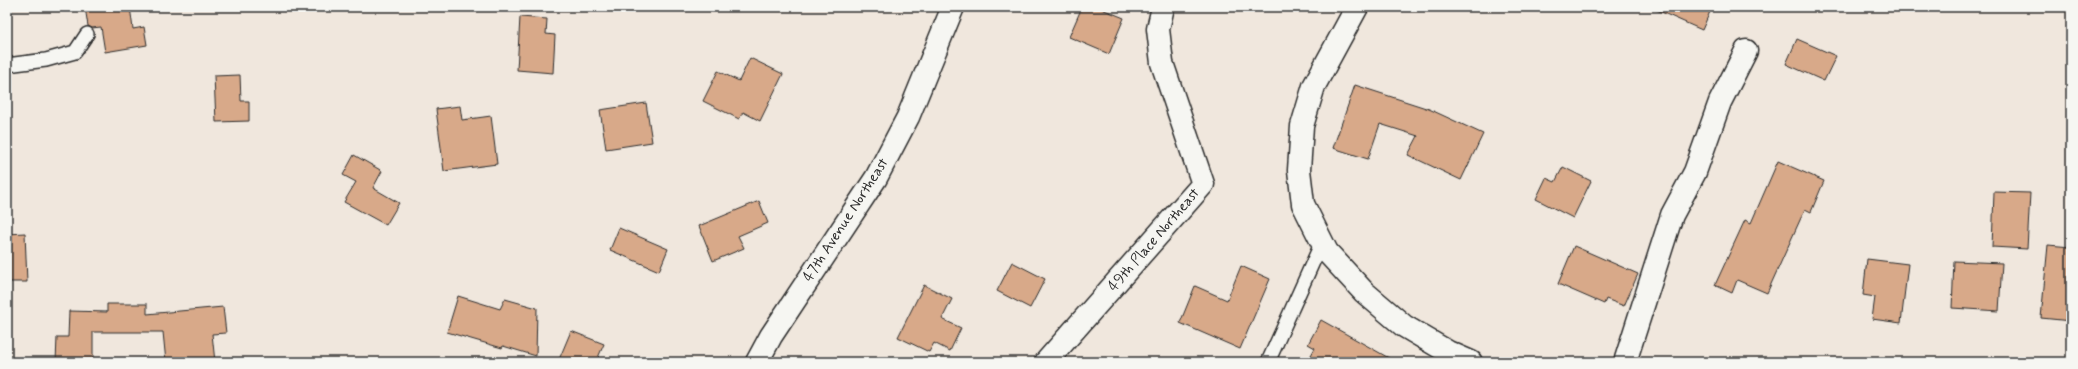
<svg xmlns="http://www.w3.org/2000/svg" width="2078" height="369" viewBox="0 0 2078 369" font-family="Mynerve,sans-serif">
<rect width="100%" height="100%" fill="#f0e7dd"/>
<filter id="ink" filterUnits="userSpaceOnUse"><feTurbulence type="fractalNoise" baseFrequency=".025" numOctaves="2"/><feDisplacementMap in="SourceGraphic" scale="8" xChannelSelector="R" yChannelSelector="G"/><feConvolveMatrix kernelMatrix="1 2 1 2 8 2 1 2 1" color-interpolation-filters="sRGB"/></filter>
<g filter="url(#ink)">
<g fill="#d8a989" stroke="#2b2b2b">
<polygon points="85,7 130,7 133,29 144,27 147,45 105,52 101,27 92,28 88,26"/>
<polygon points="1082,7 1097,7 1124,18 1109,54 1069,37"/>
<polygon points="1650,7 1712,7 1702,30"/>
<polygon points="520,17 547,19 546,34 555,35 553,73 517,70"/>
<polygon points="1797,39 1836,56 1824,81 1786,64"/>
<polygon points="750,58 783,74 760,121 743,112 739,119 703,101 718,71 739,81"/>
<polygon points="240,75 241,101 249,101 249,121 216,122 214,76"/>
<polygon points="1355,85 1429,109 1483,134 1461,180 1408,155 1418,136 1380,124 1368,159 1333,148"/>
<polygon points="646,103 652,142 606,149 600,110"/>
<polygon points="460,106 462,120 491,116 497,164 444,171 436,109"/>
<polygon points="354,155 382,171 373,188 399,203 386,225 344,202 356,182 343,175"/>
<polygon points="1778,161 1824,181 1811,212 1805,209 1767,293 1737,280 1732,293 1715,285 1745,220 1751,223"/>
<polygon points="1563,167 1591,181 1573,218 1536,199 1546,178 1555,182"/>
<polygon points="1994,192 2030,193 2027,249 1992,247"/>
<polygon points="759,201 768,223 738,236 744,248 713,261 699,226"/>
<polygon points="619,228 668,249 659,271 610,250"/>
<polygon points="25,233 27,282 7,282 7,234"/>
<polygon points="2048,245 2071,247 2071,321 2041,318"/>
<polygon points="1574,246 1638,274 1624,306 1606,299 1604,304 1558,284"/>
<polygon points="1867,259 1908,264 1901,323 1872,319 1875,297 1863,295"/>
<polygon points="1954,261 2002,263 1999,311 1952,308"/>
<polygon points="1012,262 1045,279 1030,308 997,291"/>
<polygon points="1241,266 1270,279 1240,349 1180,323 1195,286 1227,300"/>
<polygon points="924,285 952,299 942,319 961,328 950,351 934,343 929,352 898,337"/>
<polygon points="458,296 500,309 505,299 537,308 536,356 503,346 502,348 447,332"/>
<polygon points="107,304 147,304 147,314 223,307 226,333 212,334 215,362 166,362 163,332 93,332 93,362 56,362 57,337 68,337 69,311 107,312"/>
<polygon points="1321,320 1396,362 1320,362 1310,357 1315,348 1308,344"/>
<polygon points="571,331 604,344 596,362 558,362"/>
</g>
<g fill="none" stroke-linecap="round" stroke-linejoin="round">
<g stroke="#2b2b2b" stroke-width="16">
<g id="service">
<polyline points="7,65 46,60 75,52 87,34"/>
<polyline points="1268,362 1322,242"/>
</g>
</g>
<g stroke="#2b2b2b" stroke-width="25">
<g id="minor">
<polyline points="1357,7 1314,86 1302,126 1299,170 1303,204 1327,252 1364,292 1404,326 1448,352 1471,362"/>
<polyline points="1046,362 1203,184 1162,63 1158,29 1163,7"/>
<polyline points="1625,362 1672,215 1695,172 1720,102 1746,51"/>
</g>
</g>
<g stroke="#2b2b2b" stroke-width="25">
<polyline id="tertiary" points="757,362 771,336 876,178 908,117 953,7"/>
</g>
<use href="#service" stroke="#f6f6f2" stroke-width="13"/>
<use href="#minor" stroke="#f6f6f2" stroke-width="22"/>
<use href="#tertiary" stroke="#f6f6f2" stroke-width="22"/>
</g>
</g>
<g text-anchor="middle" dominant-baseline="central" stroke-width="4" stroke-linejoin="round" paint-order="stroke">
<g font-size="15" fill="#2b2b2b" stroke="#f6f6f2">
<text transform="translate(846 220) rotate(-57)">47th Avenue Northeast</text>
<text transform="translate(1154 240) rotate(-49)">49th Place Northeast</text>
</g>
</g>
<rect width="2078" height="369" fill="none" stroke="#f6f6f2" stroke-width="24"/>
<rect x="12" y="12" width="2054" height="345" fill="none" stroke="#2b2b2b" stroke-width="1.5" filter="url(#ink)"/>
</svg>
